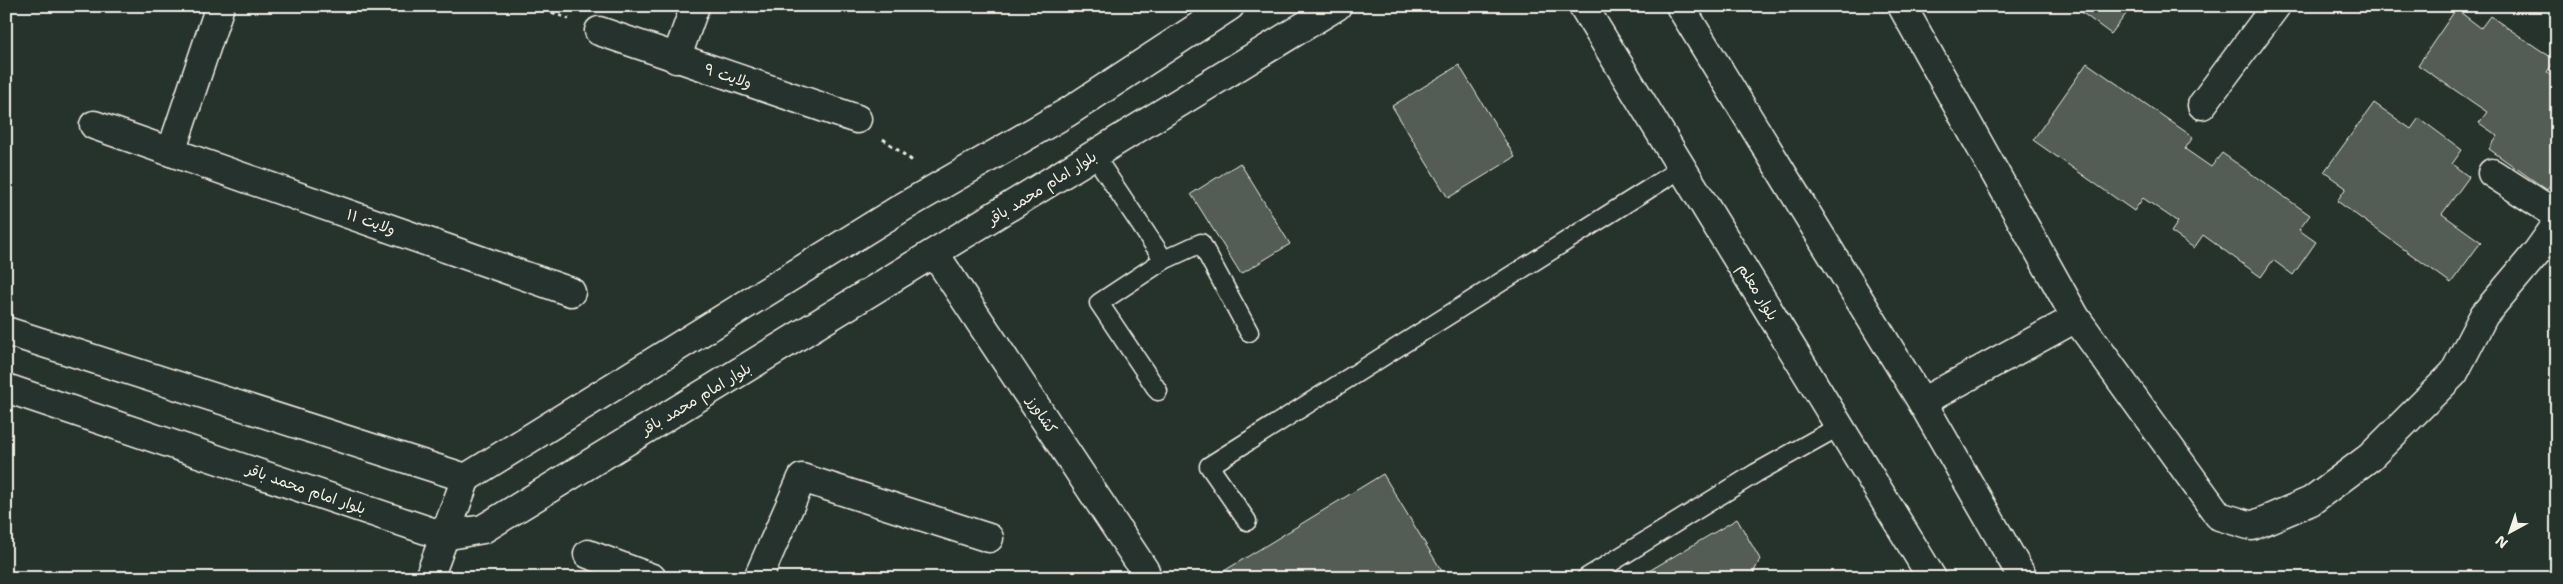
<svg xmlns="http://www.w3.org/2000/svg" width="2563" height="584" viewBox="0 0 2563 584" font-family="'Shantell Sans','Playpen Sans Arabic',sans-serif">
<rect width="100%" height="100%" fill="#26332d"/>
<filter id="ink" filterUnits="userSpaceOnUse"><feTurbulence type="fractalNoise" baseFrequency=".02" numOctaves="2"/><feDisplacementMap in="SourceGraphic" scale="10" xChannelSelector="R" yChannelSelector="G"/><feConvolveMatrix kernelMatrix="1 2 1 2 8 2 1 2 1" color-interpolation-filters="sRGB"/></filter>
<g filter="url(#ink)">
<g fill="#525c55" stroke="#f4f1e8">
<polygon points="2073,6 2132,6 2111,34"/>
<polygon points="2456,9 2481,28 2490,16 2555,60 2547,72 2557,79 2557,176 2547,190 2489,149 2498,136 2479,123 2487,112 2418,65"/>
<polygon points="2087,63 2193,137 2185,149 2211,167 2222,153 2310,215 2299,230 2316,242 2293,275 2273,260 2261,277 2203,235 2194,248 2171,232 2178,222 2143,198 2134,211 2033,140"/>
<polygon points="1459,65 1515,157 1448,198 1392,106"/>
<polygon points="2374,103 2411,129 2419,118 2462,150 2452,164 2469,177 2442,214 2481,242 2451,283 2337,201 2346,188 2324,172"/>
<polygon points="1240,163 1290,244 1241,274 1191,194"/>
<polygon points="1383,474 1446,578 1229,578 1224,571"/>
<polygon points="1737,519 1760,559 1751,578 1637,578"/>
</g>
<g fill="none" stroke-linecap="round" stroke-linejoin="round">
<g stroke="#f4f1e8" stroke-width="21">
<g id="lane">
<polyline points="1094,155 1164,260"/>
<polyline points="1158,391 1099,303 1164,260 1201,243 1249,332"/>
<polyline points="1247,521 1209,466 1682,168"/>
<polyline points="1586,578 1756,473 1840,426"/>
</g>
</g>
<g stroke="#f4f1e8" stroke-width="31">
<g id="street">
<polyline points="1902,6 2076,318"/>
<polyline points="599,31 857,119"/>
<polyline points="676,59 695,6"/>
<polyline points="2202,105 2276,6"/>
<polyline points="94,125 571,292"/>
<polyline points="171,152 220,6"/>
<polyline points="2492,173 2557,215"/>
<polyline points="935,254 1145,571 1142,578"/>
<polyline points="1922,402 2076,318 2219,516 2252,526 2311,501 2370,457 2454,373 2484,315 2537,252 2557,224"/>
<polyline points="588,554 652,578"/>
<polyline points="758,578 802,478 989,538"/>
</g>
</g>
<g stroke="#f4f1e8" stroke-width="31">
<g id="secondary">
<polyline points="1583,6 1932,578"/>
<polyline points="1680,6 1922,402 2023,578"/>
<polyline points="6,331 466,478 903,207 1068,112 1230,6"/>
<polyline points="6,388 444,536 483,529 1337,6"/>
<polyline points="429,578 466,478"/>
</g>
</g>
<g stroke="#f4f1e8" stroke-width="3" stroke-dasharray="4 4" stroke-linecap="butt">
<polyline points="537,6 569,19"/>
<polyline points="883,139 914,162"/>
</g>
<use href="#lane" stroke="#26332d" stroke-width="18"/>
<use href="#street" stroke="#26332d" stroke-width="28"/>
<use href="#secondary" stroke="#26332d" stroke-width="28"/>
</g>
</g>
<g text-anchor="middle" dominant-baseline="central" stroke-width="4" stroke-linejoin="round" paint-order="stroke">
<g font-size="15" fill="#f4f1e8" stroke="#26332d">
<text transform="translate(728 76) rotate(18)">ولایت ۹</text>
<text transform="translate(1042 188) rotate(-32)">بلوار امام محمد باقر</text>
<text transform="translate(371 222) rotate(19)">ولایت ۱۱</text>
<text transform="translate(1758 292) rotate(59)">بلوار معلم</text>
<text transform="translate(696 399) rotate(-31)">بلوار امام محمد باقر</text>
<text transform="translate(1042 415) rotate(57)">کشاورز</text>
<text transform="translate(306 489) rotate(19)">بلوار امام محمد باقر</text>
</g>
</g>
<rect width="2563" height="584" fill="none" stroke="#26332d" stroke-width="25"/>
<rect x="12" y="12" width="2538" height="559" fill="none" stroke="#f4f1e8" stroke-width="2" filter="url(#ink)"/>
<g transform="translate(2510 532) rotate(220)" stroke="#26332d" stroke-width="4" paint-order="stroke">
<path d="M0-4L9 19L0 12L-9 19Z" fill="#f4f1e8"/>
<text y="-8" font-size="14" font-weight="bold" text-anchor="middle" fill="#f4f1e8">N</text>
</g>
</svg>
